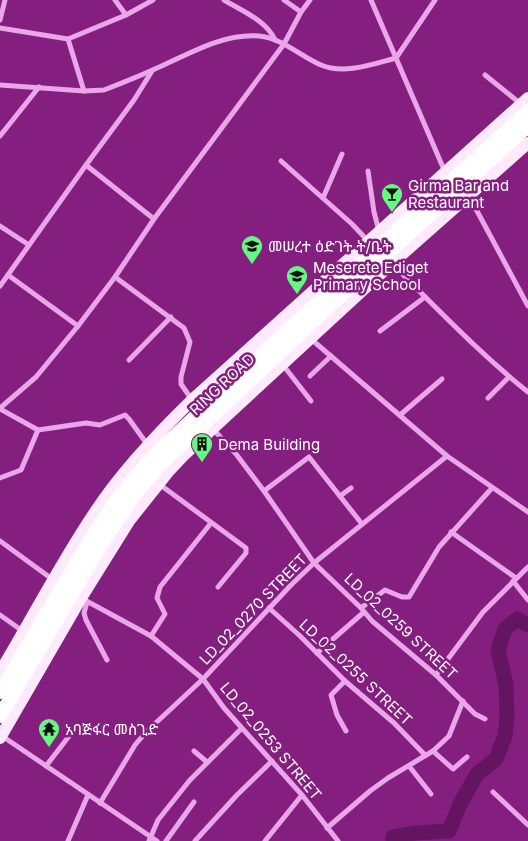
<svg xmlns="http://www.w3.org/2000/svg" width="528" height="841" viewBox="0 0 528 841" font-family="Inter,'Noto Sans Ethiopic',sans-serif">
<rect width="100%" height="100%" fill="#841f80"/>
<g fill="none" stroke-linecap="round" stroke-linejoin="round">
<polyline stroke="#63155f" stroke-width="15" points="393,841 393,837 415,833 449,831 461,802 477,774 496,759 505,736 507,719 506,685 498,650 505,629 517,619 528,625"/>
<g stroke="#eaa6e8" stroke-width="5">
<polyline points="115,0 126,15 153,0"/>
<path d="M224,0c18,11 42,20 51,40"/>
<polyline points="284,0 301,12"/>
<polyline points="371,0 445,172"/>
<polyline points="0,20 5,0"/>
<polyline points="0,28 68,39 126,15"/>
<polyline points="68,39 84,91"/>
<polyline points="485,75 521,104"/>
<path d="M0,85l84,6 20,-1c18,-7 36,-14 53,-22 32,-14 66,-35 102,-32 23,2 41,20 62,29 23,10 52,-1 75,-7l39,-58"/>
<polyline points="0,136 39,87"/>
<polyline points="281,161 352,224 368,241"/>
<polyline points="86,165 154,219"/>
<polyline points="368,171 374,212 379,231"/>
<polyline points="469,196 528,306"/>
<polyline points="323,198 342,154"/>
<polyline points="0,226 29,245"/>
<path d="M392,264c44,43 87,89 136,128"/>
<polyline points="8,275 78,326"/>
<polyline points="115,277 184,328 190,342 181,377 181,384 192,400"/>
<polyline points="0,286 86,165 134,100 152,71"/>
<polyline points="380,331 425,297"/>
<polyline points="311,339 447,456 528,512"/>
<polyline points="129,360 171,317"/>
<polyline points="283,365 311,401"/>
<polyline points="310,376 331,356"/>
<polyline points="488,398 509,377"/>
<polyline points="0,408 36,377 78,326 115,277 154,219 284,44 301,12 310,0"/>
<polyline points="0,409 38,430 86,423 100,425 125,415 129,419 147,444"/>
<polyline points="400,415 442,379"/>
<polyline points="213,429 236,454 264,491 314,563 361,608 372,621 436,675 475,714 485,719"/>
<polyline points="0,478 21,470 38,430"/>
<polyline points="159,484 246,548 246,553 218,587"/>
<polyline points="264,491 309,457 362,524"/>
<polyline points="340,496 351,488"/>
<polyline points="451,532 516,578"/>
<polyline points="0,541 52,579"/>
<polyline points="513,581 528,600"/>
<polyline points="81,598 151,636 203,679 224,708 302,795 338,841"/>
<polyline points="87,602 84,613 86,620 107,660"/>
<polyline points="269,608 299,635 345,681 394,723 425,755"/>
<polyline points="361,608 385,590 402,597 409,597 439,547 492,488"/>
<polyline points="0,615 24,632"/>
<polyline points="151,636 165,614 157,598 160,587 211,523"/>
<polyline points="317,653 364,612"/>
<polyline points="436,675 483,612 528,567"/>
<polyline points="345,681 331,695 337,715 346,731"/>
<polyline points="2,736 157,841"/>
<polyline points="194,751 207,762"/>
<polyline points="433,751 453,769 467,757"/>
<polyline points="46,766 73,731"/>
<polyline points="409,766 431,794"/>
<polyline points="493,792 528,825"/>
<polyline points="100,803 135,745 146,732 203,679 291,585 314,563 447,456"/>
<polyline points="327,828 370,791 388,778 433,751 449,736 463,701"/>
<polyline points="68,841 88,795"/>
<polyline points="149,841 158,820 190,780 241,729"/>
<polyline points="166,841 194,802"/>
<polyline points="195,841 237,795 272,761"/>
<polyline points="265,841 302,795"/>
</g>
<g stroke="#feeafc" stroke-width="12">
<path d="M0,672c32,-53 60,-108 95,-160 27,-41 61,-77 97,-112l336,-302"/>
<polyline points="0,738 81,598 129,521 168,472 185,454 391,264 528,143"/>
</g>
<g stroke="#fff" stroke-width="14">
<polyline points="0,692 85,548 114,503 151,458 296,322 528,111"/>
<polyline points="0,716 104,540 136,493 158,467 335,301 528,126"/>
</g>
</g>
<defs>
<g id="bar-pin" transform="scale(1.125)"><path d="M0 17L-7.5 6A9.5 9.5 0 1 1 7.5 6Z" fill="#66f882" stroke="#841f80"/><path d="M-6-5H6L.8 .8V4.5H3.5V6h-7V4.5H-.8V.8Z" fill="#111"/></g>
<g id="school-pin" transform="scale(1.125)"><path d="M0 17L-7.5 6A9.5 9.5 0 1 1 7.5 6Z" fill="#66f882" stroke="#841f80"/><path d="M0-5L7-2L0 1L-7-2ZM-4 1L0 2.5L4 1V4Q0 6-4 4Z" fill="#111"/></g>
<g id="building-pin" transform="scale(1.125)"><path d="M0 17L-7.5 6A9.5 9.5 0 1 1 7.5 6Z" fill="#66f882" stroke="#841f80"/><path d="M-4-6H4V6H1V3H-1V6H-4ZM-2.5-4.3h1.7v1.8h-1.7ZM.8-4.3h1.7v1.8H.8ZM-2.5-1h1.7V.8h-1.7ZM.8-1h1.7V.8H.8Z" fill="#111"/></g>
<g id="temple-pin" transform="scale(1.125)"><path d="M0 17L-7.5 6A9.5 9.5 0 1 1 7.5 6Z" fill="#66f882" stroke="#841f80"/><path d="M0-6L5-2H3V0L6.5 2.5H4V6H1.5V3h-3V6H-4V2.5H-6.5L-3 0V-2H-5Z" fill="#111"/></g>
</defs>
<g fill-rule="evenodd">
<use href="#bar-pin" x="392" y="194"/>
<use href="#school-pin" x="252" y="246"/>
<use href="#school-pin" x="297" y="276"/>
<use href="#building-pin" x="202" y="444"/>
<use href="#temple-pin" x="49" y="729"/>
</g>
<g text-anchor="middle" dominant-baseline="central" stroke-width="5" stroke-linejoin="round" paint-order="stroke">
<g font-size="15" fill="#fff" stroke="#841f80" text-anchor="start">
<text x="408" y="185">Girma Bar and<tspan x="408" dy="17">Restaurant</tspan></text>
<text x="268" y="246">መሠረተ ዕድገት ት/ቤት</text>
<text x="313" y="267">Meserete Ediget<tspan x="313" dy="17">Primary School</tspan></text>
<text x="218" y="444">Dema Building</text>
<text x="65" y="729">አባጅፋር መስጊድ</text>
</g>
<g font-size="15" fill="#fff" stroke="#841f80">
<text transform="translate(222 384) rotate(-43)">RING ROAD</text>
<text transform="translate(253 609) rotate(-46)">LD_02_0270 STREET</text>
<text transform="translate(401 626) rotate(43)">LD_02_0259 STREET</text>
<text transform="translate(356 672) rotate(43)">LD_02_0255 STREET</text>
<text transform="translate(271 741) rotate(50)">LD_02_0253 STREET</text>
</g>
</g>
</svg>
